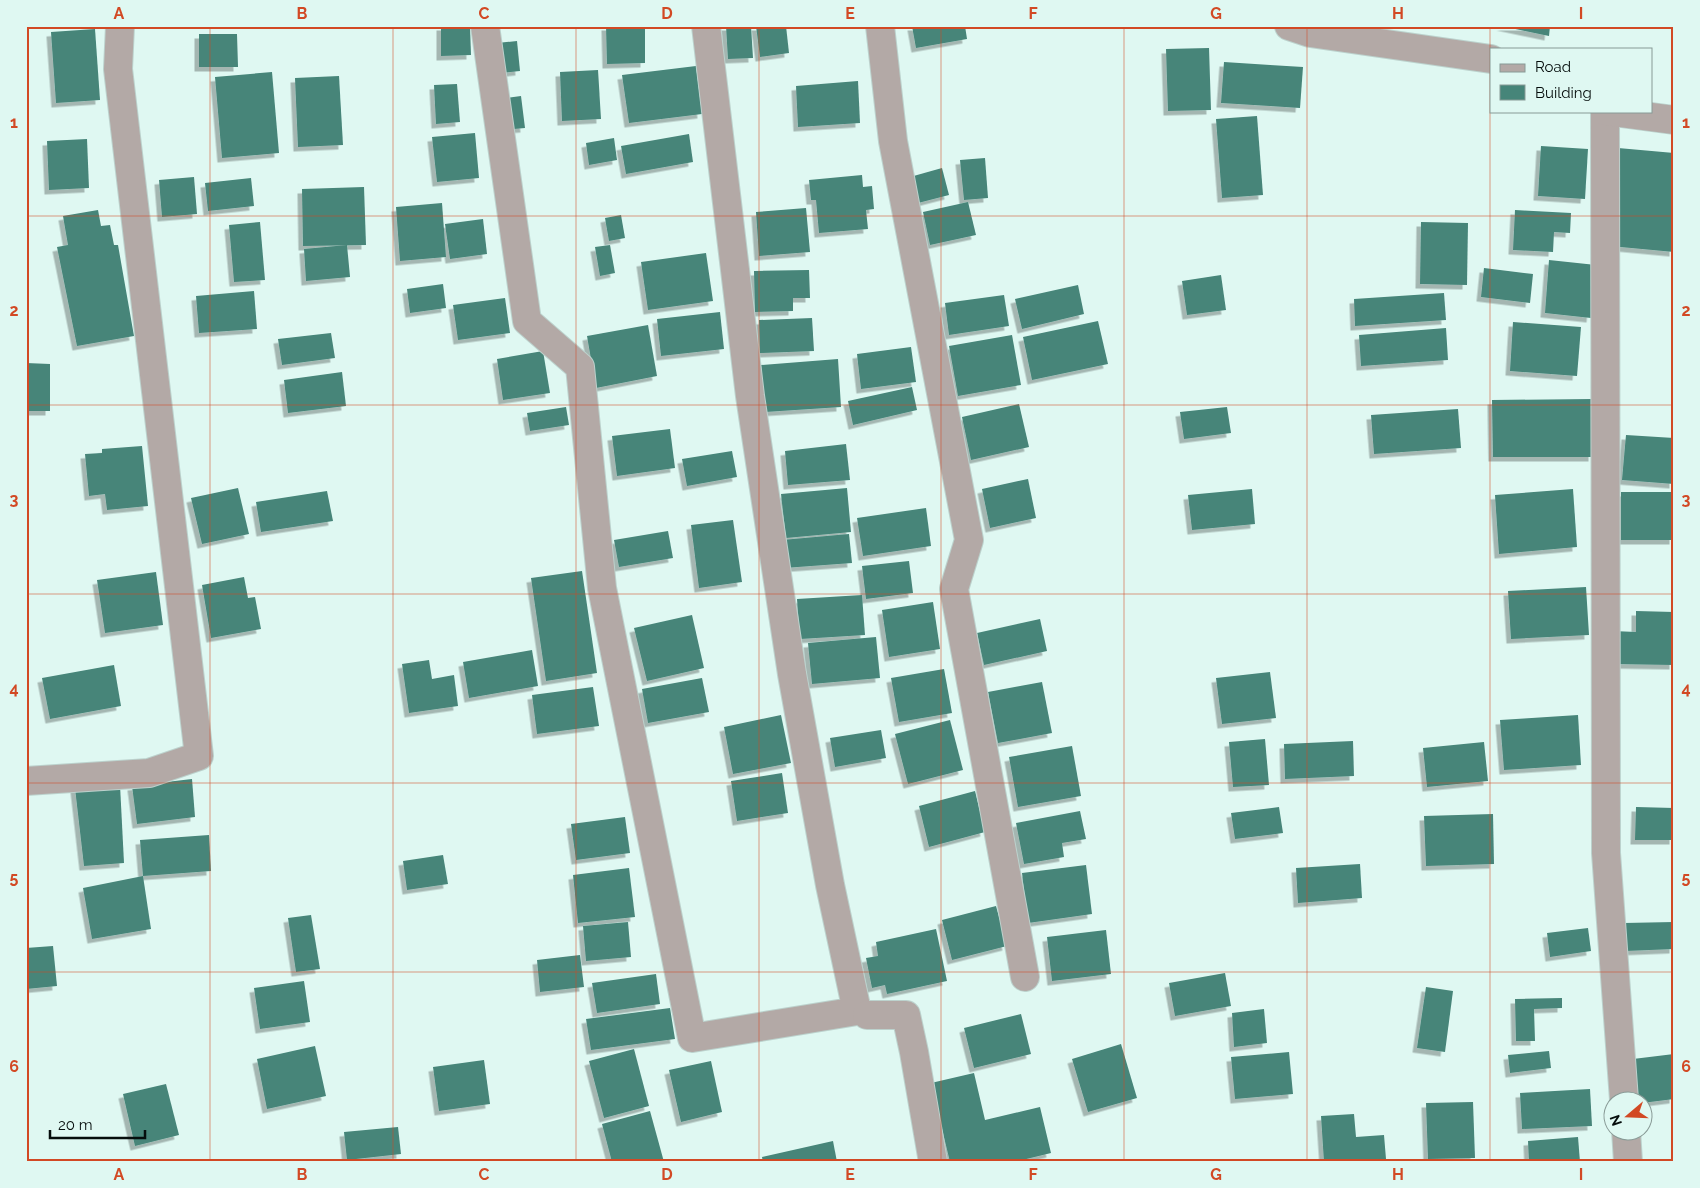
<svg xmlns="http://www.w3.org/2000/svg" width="1700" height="1188" viewBox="0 0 1700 1188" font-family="Raleway,sans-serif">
<defs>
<filter id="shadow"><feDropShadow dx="-4.5" dy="4.5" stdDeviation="0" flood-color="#0004"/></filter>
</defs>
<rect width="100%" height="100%" fill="#dff8f2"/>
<g fill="#468579" filter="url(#shadow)">
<polygon points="441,26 470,26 471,55 441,56"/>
<polygon points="606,26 645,26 645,63 607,64"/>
<polygon points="726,26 751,26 753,58 728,59"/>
<polygon points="756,26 786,26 789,53 760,57"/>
<polygon points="912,26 965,26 967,39 916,48"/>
<polygon points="1501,26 1550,26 1549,36"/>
<polygon points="95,29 100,100 56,103 51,32"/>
<polygon points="199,34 237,34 238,67 199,67"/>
<polygon points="517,41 520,71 500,73 497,43"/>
<polygon points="1209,48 1211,110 1168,111 1166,49"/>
<polygon points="1224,62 1303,67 1300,108 1221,103"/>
<polygon points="696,66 702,114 629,123 622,75"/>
<polygon points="598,70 601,119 562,121 560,72"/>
<polygon points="272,72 279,153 222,158 215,77"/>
<polygon points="339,76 343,145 298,147 295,78"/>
<polygon points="858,81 860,123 798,127 796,86"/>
<polygon points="457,84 460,122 436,124 434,85"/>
<polygon points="521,96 525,128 504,130 500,99"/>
<polygon points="1257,116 1263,195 1222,198 1216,119"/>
<polygon points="475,133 479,178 437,182 432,137"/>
<polygon points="689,134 693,162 626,174 621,146"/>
<polygon points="614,138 617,160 589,165 586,143"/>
<polygon points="87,139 89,188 49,190 47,141"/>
<polygon points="1541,146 1588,149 1585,199 1538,196"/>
<polygon points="1618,148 1674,153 1674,252 1610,246"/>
<polygon points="985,158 988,198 964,200 960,160"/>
<polygon points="942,168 949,195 918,203 910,177"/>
<polygon points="862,175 863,187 872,186 874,209 866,210 868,229 819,233 816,200 811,200 809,180"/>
<polygon points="194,177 197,214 162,217 159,180"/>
<polygon points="251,178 254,206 208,211 205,183"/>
<polygon points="364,187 366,245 303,246 302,189"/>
<polygon points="968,202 976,235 930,245 923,212"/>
<polygon points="442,203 446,257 400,261 396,207"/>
<polygon points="806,208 810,252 759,256 756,212"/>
<polygon points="98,210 101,226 110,225 114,245 118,245 134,336 77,346 57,247 68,245 63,216"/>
<polygon points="1515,210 1571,213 1570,233 1554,232 1553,252 1513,250"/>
<polygon points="621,215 625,238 609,241 605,218"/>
<polygon points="483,219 487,254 450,259 445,224"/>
<polygon points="260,222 265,280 234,282 229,225"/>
<polygon points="1421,222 1468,223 1467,285 1420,284"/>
<polygon points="347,245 350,277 306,281 304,249"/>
<polygon points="610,245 615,273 600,276 595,247"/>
<polygon points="706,253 713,301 648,310 641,262"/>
<polygon points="1549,260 1596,265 1591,318 1545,313"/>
<polygon points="1484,268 1533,274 1530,303 1481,297"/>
<polygon points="809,270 810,298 793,298 793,311 755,312 754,271"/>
<polygon points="1221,275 1226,310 1187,315 1182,281"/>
<polygon points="443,284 446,308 410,313 407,289"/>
<polygon points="1078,285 1084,314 1022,329 1015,299"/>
<polygon points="254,291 257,329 199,333 196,296"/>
<polygon points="1444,293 1446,320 1355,326 1354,299"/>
<polygon points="1004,295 1009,326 949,335 945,303"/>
<polygon points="505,298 510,333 458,340 453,305"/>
<polygon points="720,312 724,349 661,356 657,319"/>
<polygon points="812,318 814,351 760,353 759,320"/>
<polygon points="1098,321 1108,364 1032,380 1023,337"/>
<polygon points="1513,322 1581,327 1577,376 1510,371"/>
<polygon points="648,325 657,376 596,388 587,336"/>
<polygon points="1446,328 1448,360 1361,366 1359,335"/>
<polygon points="331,333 335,358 282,365 278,339"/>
<polygon points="1012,335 1021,385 958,396 949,346"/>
<polygon points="911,347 916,382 861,389 857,354"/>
<polygon points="543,351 550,393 503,400 497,359"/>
<polygon points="838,359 841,407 765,412 761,365"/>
<polygon points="26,363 50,364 50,411 26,411"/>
<polygon points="342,372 346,406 288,413 284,380"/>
<polygon points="912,387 917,410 853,425 848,401"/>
<polygon points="1593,399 1593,457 1493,457 1492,400"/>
<polygon points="1019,404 1029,447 971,460 962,417"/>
<polygon points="566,407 569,425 530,431 527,413"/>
<polygon points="1227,407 1231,433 1184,439 1180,412"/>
<polygon points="1458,409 1461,448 1374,454 1371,415"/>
<polygon points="670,429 675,468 617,476 612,436"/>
<polygon points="1626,435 1674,438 1674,484 1622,480"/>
<polygon points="846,444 850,480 788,485 785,451"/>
<polygon points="142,446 148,506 107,510 105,494 89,496 85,454 102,453 102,449"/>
<polygon points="732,451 737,477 687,486 682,459"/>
<polygon points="1028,479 1036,518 990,528 982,489"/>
<polygon points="238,488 249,534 202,544 191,498"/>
<polygon points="847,488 851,532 786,538 781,494"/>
<polygon points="1252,489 1255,524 1192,530 1188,495"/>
<polygon points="1573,489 1577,547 1499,554 1495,495"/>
<polygon points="327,491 333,521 261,532 256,502"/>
<rect x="1621" y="492" width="53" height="48"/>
<polygon points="926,508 931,546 863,556 857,518"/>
<polygon points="733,520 742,582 699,588 691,525"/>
<polygon points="668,531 673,558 619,567 614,540"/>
<polygon points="849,534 852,563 784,568 782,540"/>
<polygon points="909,561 913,593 866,599 862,566"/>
<polygon points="582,571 597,673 546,681 531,578"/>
<polygon points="156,572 163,625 105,633 97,580"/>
<polygon points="244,577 248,598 255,597 261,629 211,638 202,585"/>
<polygon points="1586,587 1589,635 1511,639 1508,591"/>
<polygon points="862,595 865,635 800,639 797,599"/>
<polygon points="933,602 940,649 889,657 882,610"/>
<polygon points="1636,611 1674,612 1674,665 1613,664 1613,631 1636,632"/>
<polygon points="692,615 704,668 647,681 634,628"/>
<polygon points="1040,619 1047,651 984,665 977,633"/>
<polygon points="876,637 880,678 812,684 808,643"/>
<polygon points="532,650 538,686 469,698 463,662"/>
<polygon points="429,660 432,679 454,675 458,706 409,713 402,664"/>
<polygon points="114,665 121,706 50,719 42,678"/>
<polygon points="944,669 952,713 899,722 891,678"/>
<polygon points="1270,672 1276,718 1222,724 1216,678"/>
<polygon points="702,678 709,712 648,723 642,689"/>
<polygon points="1042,682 1052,733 998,743 988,692"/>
<polygon points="593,687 599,726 537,734 532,695"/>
<polygon points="781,715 791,763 733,774 724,727"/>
<polygon points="1578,715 1581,765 1504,770 1500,720"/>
<polygon points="950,720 963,770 908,784 895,734"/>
<polygon points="881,730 886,758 835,767 830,738"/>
<polygon points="1265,739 1269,785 1233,787 1229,742"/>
<polygon points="1353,741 1354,776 1285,779 1284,744"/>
<polygon points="1484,742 1488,781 1427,787 1423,748"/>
<polygon points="1072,746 1081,796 1018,807 1009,757"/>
<polygon points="782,773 788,813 737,821 731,781"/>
<polygon points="192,779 195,817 137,824 132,786"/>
<polygon points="120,785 124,863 84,866 75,788"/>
<polygon points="975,791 985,832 929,847 919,806"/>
<polygon points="1279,807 1283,833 1235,839 1231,813"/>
<polygon points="1636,807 1674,808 1674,840 1635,840"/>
<polygon points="1080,811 1086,839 1062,843 1064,857 1024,864 1016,823"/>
<polygon points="1493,814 1494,864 1426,866 1424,816"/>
<polygon points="625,817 630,853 576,860 571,824"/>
<polygon points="209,835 211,871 143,876 140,840"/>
<polygon points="443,855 448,884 407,890 403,861"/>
<polygon points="1360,864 1362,898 1298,903 1296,868"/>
<polygon points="1086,865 1092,914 1028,923 1022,873"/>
<polygon points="629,868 635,917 578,923 573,875"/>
<polygon points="143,876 151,929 92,939 83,888"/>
<polygon points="996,906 1007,946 952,960 942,920"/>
<polygon points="311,915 320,969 296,972 288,918"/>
<polygon points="628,922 631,957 586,961 583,926"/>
<polygon points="1674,922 1674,949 1625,951 1624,923"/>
<polygon points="1588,928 1591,951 1550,957 1547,933"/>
<polygon points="936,929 947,981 887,994 885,985 872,988 866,958 878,956 876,942"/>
<polygon points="1106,930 1111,974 1052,981 1047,937"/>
<polygon points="53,946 57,986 26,989 26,948"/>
<polygon points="580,955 584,987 540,992 537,960"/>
<polygon points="1225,973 1231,1006 1175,1016 1169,983"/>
<polygon points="656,974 660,1004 597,1013 592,983"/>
<polygon points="304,981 310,1022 260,1029 254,988"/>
<polygon points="1426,987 1453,991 1445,1052 1417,1048"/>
<polygon points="1562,998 1562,1008 1534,1009 1535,1041 1516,1041 1515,999"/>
<polygon points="670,1008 675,1039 591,1050 586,1019"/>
<polygon points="1264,1009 1267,1043 1234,1047 1232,1013"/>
<polygon points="1021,1014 1031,1054 974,1068 964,1028"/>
<polygon points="1121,1044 1137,1098 1088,1112 1072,1059"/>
<polygon points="315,1046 326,1096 267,1109 257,1059"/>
<polygon points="634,1049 649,1106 604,1118 589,1061"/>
<polygon points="1549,1051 1551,1068 1510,1073 1508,1055"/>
<polygon points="1289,1052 1293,1094 1235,1099 1231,1057"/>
<polygon points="1674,1054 1674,1099 1642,1103 1642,1100 1639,1100 1633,1059"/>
<polygon points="484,1060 490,1104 439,1111 433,1067"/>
<polygon points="711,1061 722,1112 681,1122 669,1070"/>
<polygon points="974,1073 985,1120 1040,1107 1051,1153 1014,1162 950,1162 931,1083"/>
<polygon points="166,1084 179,1135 135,1146 123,1094"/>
<polygon points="1590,1089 1592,1126 1522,1129 1520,1093"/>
<polygon points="1473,1102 1475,1158 1428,1159 1426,1103"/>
<polygon points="650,1111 664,1162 612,1162 602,1124"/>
<polygon points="1354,1114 1356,1137 1384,1135 1386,1159 1324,1162 1321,1116"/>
<polygon points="398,1127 401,1154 347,1160 344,1132"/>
<polygon points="1578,1137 1580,1162 1529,1162 1528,1141"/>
<polygon points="833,1141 837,1162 763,1162 762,1157"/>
</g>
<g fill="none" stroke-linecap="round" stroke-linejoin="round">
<g stroke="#bcd2cd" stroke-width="30">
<g id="minor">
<polyline points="485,26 527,321 580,367 602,588 692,1038 857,1011 830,885 792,674 750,396 706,26"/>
<polyline points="880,26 893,141 969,540 954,589 1025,977"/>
<polyline points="1289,26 1310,33 1491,59"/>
<polyline points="1605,111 1606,853 1624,1100"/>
<polyline points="1606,111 1674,120"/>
<polyline points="26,781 149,773 199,756 118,69 120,26"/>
<polyline points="867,1015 906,1015 914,1052 933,1162"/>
<polyline points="1626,1130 1628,1162"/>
</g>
</g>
<use href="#minor" stroke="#b3a9a6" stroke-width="28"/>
</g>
<path fill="none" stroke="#d24924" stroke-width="1" stroke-opacity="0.55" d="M210,26v1136M393,26v1136M576,26v1136M759,26v1136M941,26v1136M1124,26v1136M1307,26v1136M1490,26v1136M26,216h1648M26,405h1648M26,594h1648M26,783h1648M26,972h1648"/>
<rect width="1700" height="1188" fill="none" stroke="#dff8f2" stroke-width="55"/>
<rect x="1490" y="48" width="162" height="65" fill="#dff8f2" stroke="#889a96"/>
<rect x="1500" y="64" width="25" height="8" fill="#b3a9a6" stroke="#889a96"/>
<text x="1535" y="72" font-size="15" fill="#050d0c">Road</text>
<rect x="1500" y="85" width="25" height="15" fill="#468579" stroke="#889a96"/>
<text x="1535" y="98" font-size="15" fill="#050d0c">Building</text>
<g transform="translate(1628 1116) rotate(251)"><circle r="24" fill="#dff8f2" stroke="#889a96"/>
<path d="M0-4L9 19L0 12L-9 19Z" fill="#d24924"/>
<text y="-8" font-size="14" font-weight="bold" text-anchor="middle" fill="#050d0c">N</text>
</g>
<path d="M50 1130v8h95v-8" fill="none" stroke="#050d0c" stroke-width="2.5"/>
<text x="58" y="1130" font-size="15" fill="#050d0c" stroke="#dff8f2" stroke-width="4" paint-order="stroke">20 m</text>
<rect x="28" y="28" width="1644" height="1132" fill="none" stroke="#d24924" stroke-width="2"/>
<g font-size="16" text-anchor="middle" font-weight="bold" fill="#d24924">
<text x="119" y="19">A</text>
<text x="302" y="19">B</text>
<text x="484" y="19">C</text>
<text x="667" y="19">D</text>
<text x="850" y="19">E</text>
<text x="1033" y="19">F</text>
<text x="1216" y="19">G</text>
<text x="1398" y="19">H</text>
<text x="1581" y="19">I</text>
<text x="14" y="128">1</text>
<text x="1686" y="128">1</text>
<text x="14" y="316">2</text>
<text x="1686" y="316">2</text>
<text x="14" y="505">3</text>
<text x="1686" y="505">3</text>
<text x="14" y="694">4</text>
<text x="1686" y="694">4</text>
<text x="14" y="883">5</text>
<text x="1686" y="883">5</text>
<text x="14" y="1072">6</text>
<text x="1686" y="1072">6</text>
<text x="119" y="1180">A</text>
<text x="302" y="1180">B</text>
<text x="484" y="1180">C</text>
<text x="667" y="1180">D</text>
<text x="850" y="1180">E</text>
<text x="1033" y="1180">F</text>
<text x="1216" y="1180">G</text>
<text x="1398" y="1180">H</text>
<text x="1581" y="1180">I</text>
</g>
</svg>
